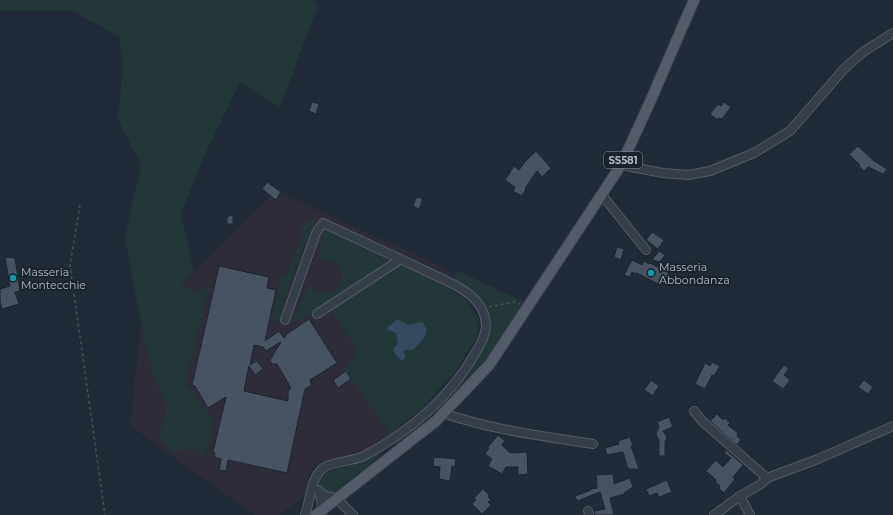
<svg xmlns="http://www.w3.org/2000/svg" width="893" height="515" viewBox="0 0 893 515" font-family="Montserrat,sans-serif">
<rect width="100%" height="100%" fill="#212b37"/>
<polygon fill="#2e2c39" points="276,191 450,271 445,286 466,300 478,318 478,335 454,373 420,410 390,434 369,448 315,465 308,476 306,496 279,515 255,515 167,453 130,425 141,324"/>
<g fill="#233738">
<polygon points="0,0 314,0 317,8 280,107 240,82 204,156 181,214 194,272 180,286 195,292 209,288 185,383 214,421 204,456 197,449 172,451 159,437 167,407 152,371 141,324 125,237 141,165 118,120 123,62 119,36 70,10 0,11"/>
<polygon points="314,219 316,228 310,230 281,308 283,315 278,322 272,318 280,277 287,274 303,236 300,231 307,221"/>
<path d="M326,230l64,31 -96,62 -3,-3 6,-9 12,-27c8,11 26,14 32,-1 6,-16 -9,-26 -23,-23l4,-22 -1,-2z"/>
<polygon points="402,263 445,286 466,300 478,318 478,335 454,373 420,410 390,434 345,370 356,355 357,349 331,309"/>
<polygon points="458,271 524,302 481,366 448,399 469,375 489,334 489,319 485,305 477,294 453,278"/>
<polygon points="383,453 335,492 328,492 319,485 321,475"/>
</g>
<path fill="#36485e" d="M397,319l11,6 14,-3c9,8 3,15 -3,22 -2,2 -5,5 -7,6 -3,0 -5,0 -7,0l-1,2 2,5 -4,4 -5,-4 -4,-8 5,-6 -2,-10 -4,-2h-3l-2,-3z"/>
<g fill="#485361" stroke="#1c242e" fill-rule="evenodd">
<polygon points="312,102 319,104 316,114 309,111"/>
<polygon points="724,102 731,107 722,119 719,118 718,120 710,114 718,104 721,106"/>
<polygon points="858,146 874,161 887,169 884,173 883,174 868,167 864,171 859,166 860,165 849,154"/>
<polygon points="536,151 551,168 542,177 537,171 525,188 526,189 522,196 513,191 515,187 505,180 514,166 519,170 525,162"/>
<polygon points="267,182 281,192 276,200 262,189"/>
<polygon points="416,198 419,197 423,199 419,209 413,206"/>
<polygon points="233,214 233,224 227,224 227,217"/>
<polygon points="652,232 664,240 658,249 646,240"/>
<polygon points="617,247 624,249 621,260 614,257"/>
<polygon points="659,251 665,255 660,262 652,260"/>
<polygon points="5,257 15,258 20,291 15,292 19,304 2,309 0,302 0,289 10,286"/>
<polygon points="632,260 642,265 644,261 649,264 650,263 669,273 662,286 637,273 636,274 632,272 630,277 624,275"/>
<path d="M219,266l50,11 -2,11 9,2 -11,51 14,-10 5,7 3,-4 22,-15 28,44 -27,17 2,5 -7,4 -18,84 -59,-13 -2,11 -7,-1 2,-11 -7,-2 1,-4 -2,-1 13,-55 -18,11 -13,-22 -3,-1zM281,342l-11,18 2,4h5l14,24 -3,3v10l-44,-10 5,-25 6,9 8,-6 -6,-8 -7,4 4,-20 9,2 3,4z"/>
<polygon points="712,362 720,366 714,376 712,375 705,389 695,384 705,363 710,366"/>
<polygon points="784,365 789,369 784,375 790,380 783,389 772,381"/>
<polygon points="346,371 351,379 338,388 333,380"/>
<polygon points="651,380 659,386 652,397 652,395 644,390"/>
<polygon points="864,380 873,387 868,394 858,387"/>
<polygon points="717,414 723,420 725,418 730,423 728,425 738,433 737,436 741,440 737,445 710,421"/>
<polygon points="669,417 673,427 663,431 667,437 665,442 665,456 659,456 659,441 656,434 659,427 657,422"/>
<polygon points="498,435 505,441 502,445 510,453 527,452 528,474 518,475 518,467 506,467 502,474 488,466 492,459 485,454 489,448 488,447"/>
<polygon points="630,437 633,445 631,446 639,469 628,469 623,452 607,455 605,448 619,444 618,441"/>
<polygon points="726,450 743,465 733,477 735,479 724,493 719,488 720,486 715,482 716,480 706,471 716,460 723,467 731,458 724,453"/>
<polygon points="434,457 456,459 455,467 452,466 450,481 439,479 440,467 433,466"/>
<polygon points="613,474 614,484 630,478 633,487 624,493 625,494 610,498 614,515 594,515 594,511 605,509 600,492 577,501 575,496 591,490 591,489 597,488 596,475"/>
<polygon points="667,480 672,492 659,497 657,493 649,496 646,489"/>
<polygon points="483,489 489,495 488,497 491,500 488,502 491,505 482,514 472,504 476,500 474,498"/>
</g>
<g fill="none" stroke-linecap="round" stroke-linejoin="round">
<g stroke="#525b65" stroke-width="10">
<g id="minor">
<polyline points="621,165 663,173 688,175 710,171 754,153 790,131 844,69 863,52 893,33"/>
<polyline points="602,195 646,250"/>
<polyline points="317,314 401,259"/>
<path d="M285,320l31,-87 7,-10 122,57c19,9 40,21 41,45 0,10 -5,18 -10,27 -25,45 -67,80 -112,104 -10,5 -34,6 -41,12 -13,11 -12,31 -18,47"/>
<polyline points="694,411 703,422 767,478"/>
<path d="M443,413c49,17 100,23 150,31"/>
<polyline points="318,490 321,499 322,510"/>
<polyline points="319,491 326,496 336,498 353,515"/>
<polyline points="740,496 750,515"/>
<polyline points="588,511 589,515"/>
<polyline points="714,515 740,496 761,484 767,478 818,459 893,426"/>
</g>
</g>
<g stroke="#3e4651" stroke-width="12">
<polyline id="major" points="316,515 436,421 490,364 621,165 650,102 694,0"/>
</g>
<g stroke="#415456" stroke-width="1.5" stroke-dasharray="3 3" stroke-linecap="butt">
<polyline points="80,205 70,265 105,515"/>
<polyline points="489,307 513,302 520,304"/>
</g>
<use href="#minor" stroke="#353d48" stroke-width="8"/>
<use href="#major" stroke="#535c68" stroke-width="10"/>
</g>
<g fill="#0f9aa8" stroke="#1a222c" stroke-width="1.5">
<circle cx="651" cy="273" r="4"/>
<circle cx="13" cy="278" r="4"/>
</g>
<g text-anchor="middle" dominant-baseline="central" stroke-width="3.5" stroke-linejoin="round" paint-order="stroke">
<rect fill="#1a222c" stroke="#828b96" stroke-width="1" x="604" y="152" width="38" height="16" rx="3"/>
<g font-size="10" font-weight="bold" fill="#afb8c4">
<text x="623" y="160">SS581</text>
</g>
<g font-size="11" fill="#afb8c4" stroke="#1a222c" text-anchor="start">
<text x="659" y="267">Masseria<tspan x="659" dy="13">Abbondanza</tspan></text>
<text x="21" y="272">Masseria<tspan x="21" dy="13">Montecchie</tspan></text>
</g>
</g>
</svg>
